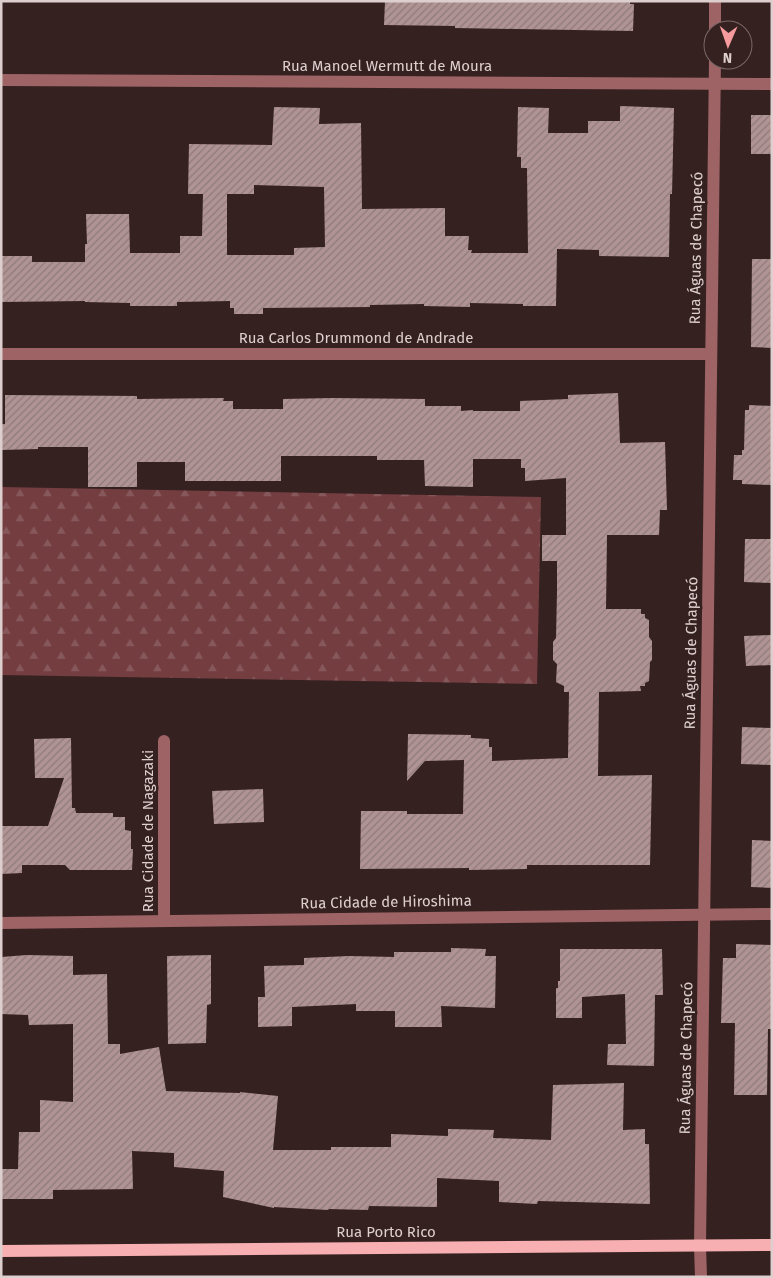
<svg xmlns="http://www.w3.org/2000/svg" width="773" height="1278" viewBox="0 0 773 1278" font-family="'Fira Sans',sans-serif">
<defs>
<pattern id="forest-firs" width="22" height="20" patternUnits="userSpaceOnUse" patternTransform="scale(1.25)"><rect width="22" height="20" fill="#743d40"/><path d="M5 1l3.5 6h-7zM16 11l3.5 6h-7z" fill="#87585b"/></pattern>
<pattern id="building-hatch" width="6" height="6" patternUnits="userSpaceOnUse" patternTransform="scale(1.25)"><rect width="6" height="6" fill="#b09494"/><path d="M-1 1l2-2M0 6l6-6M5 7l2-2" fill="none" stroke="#8f7a7a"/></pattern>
</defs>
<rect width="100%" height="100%" fill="#362121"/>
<polygon fill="url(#forest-firs)" points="1,487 541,497 537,684 1,675"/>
<g fill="url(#building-hatch)" fill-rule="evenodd">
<polygon points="385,1 630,1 630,4 634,4 633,31 516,29 455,28 455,26 384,25"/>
<path d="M620,106l54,2 -2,86h-2l-1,63 -70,-1v-6l-42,-1 -1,57h-33v-2l-53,-1v4l-46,-1v-2l-54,1v2l-107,1v6h-29v-6h-4v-7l-53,1v4h-47v-3l-45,-1v-1l-84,1v-46h31v6h53v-18h2l-1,-30h43l1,39h50v-17h22l1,-42h-15l1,-50 83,1 2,-38 46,1 -1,16 42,-1 1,86 83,-1v28h24l-1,14h4l-1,3h57l-1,-85h-6v-11h-4l1,-50 31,1 -1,25h40v-12h32zM254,185l70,2 1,60 -31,1v7h-67v-61h27z"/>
<rect x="751" y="115" width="21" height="39"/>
<polygon points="752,259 772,259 772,348 751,347"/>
<polygon points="618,393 620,443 665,442 667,510 660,510 659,535 607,535 606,609 641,609 641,614 645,614 645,618 649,620 649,637 652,641 652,660 650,662 649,681 645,683 645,686 640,686 641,691 599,692 598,776 652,775 650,865 527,865 527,869 469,870 469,868 360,869 361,811 407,811 407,814 463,814 464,760 425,761 407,781 408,734 471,735 471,738 489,739 489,747 492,747 492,761 568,758 569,692 564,692 564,686 556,682 557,664 553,660 553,642 556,638 557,592 557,561 542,561 542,535 566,535 566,478 525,481 525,468 521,468 521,459 473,459 473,487 425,486 424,460 377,460 377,456 281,456 281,481 185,481 185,462 137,462 137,487 88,487 88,447 38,447 38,449 1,450 1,424 5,424 5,395 137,396 137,399 224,398 223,401 233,401 233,409 283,409 283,399 332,398 425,399 425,406 461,406 461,411 473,410 473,411 520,411 520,401 568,399 568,395"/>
<polygon points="749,405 772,406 772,485 742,484 742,480 733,480 734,455 742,455 742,450 744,450 745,410 749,410"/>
<polygon points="745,539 772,539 772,583 744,582"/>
<polygon points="772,635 772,665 746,666 744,636"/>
<polygon points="742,727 772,728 772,765 741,764"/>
<polygon points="71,738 72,808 75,808 76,813 113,813 113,817 125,817 125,830 131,831 131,849 133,849 132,870 70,870 65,865 22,865 22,873 1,874 1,826 48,826 64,778 35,778 34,739"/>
<polygon points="263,789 264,822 214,824 212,791"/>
<polygon points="752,840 772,841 772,888 751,887"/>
<polygon points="736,944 772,945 772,1029 768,1029 767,1095 734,1095 735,1023 721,1023 723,958 736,958"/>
<polygon points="451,948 486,949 485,956 496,956 495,1008 441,1006 442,1027 395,1027 395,1011 356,1011 356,1004 292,1007 292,1026 258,1027 258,997 265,997 264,966 304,965 304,958 349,956 394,957 394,952 451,952"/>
<polygon points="560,949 662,949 663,995 655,995 654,1066 607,1065 608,1044 626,1044 625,994 582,997 582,1018 556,1018 556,988 558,988 558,981 560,981"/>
<polygon points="27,955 73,956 73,975 107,974 108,1044 120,1044 120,1054 159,1047 166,1091 240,1093 240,1092 278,1096 273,1150 331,1150 331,1147 391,1147 391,1134 448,1136 448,1129 494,1130 493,1138 551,1140 553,1085 624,1083 623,1130 645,1129 645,1144 649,1144 650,1204 538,1201 537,1204 499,1202 499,1181 437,1178 437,1207 369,1206 368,1210 329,1209 328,1210 274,1207 274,1208 223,1197 224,1171 174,1167 174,1153 132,1151 133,1189 53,1190 53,1199 2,1199 2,1169 18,1169 19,1132 40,1132 40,1100 73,1102 73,1024 29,1025 28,1015 1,1014 1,957"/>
<polygon points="211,955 211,1004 207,1005 206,1043 168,1044 167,956"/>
</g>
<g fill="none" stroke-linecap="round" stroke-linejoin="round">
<g stroke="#9d6365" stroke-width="12">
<polyline points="715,30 715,1"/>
<polyline points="1,80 772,84"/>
<polyline points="1,354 711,354"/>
<polyline points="164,921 164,741"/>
<polyline points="1,923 772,914"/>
<polyline points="701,1277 700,1246 715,60"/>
</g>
<polyline stroke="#f7afb1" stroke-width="12" points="1,1251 772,1245"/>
</g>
<g text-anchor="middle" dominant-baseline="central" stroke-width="5" stroke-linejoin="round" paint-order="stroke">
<g font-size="15" fill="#decfcf" stroke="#362121">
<text x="387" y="66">Rua Manoel Wermutt de Moura</text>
<text transform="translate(696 248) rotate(-89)">Rua Águas de Chapecó</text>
<text x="356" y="338">Rua Carlos Drummond de Andrade</text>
<text transform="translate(691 653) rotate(-89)">Rua Águas de Chapecó</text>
<text transform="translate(148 831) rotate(-90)">Rua Cidade de Nagazaki</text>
<text transform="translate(386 902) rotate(-1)">Rua Cidade de Hiroshima</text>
<text transform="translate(686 1058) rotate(-89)">Rua Águas de Chapecó</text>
<text x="386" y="1232">Rua Porto Rico</text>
</g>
</g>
<rect width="773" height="1278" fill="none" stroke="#decfcf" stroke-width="5"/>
<g transform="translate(728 45) rotate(182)"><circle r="24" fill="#362121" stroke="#796767"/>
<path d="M0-4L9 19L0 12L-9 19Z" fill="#f59b9e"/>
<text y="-8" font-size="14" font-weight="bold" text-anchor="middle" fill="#decfcf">N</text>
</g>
</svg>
